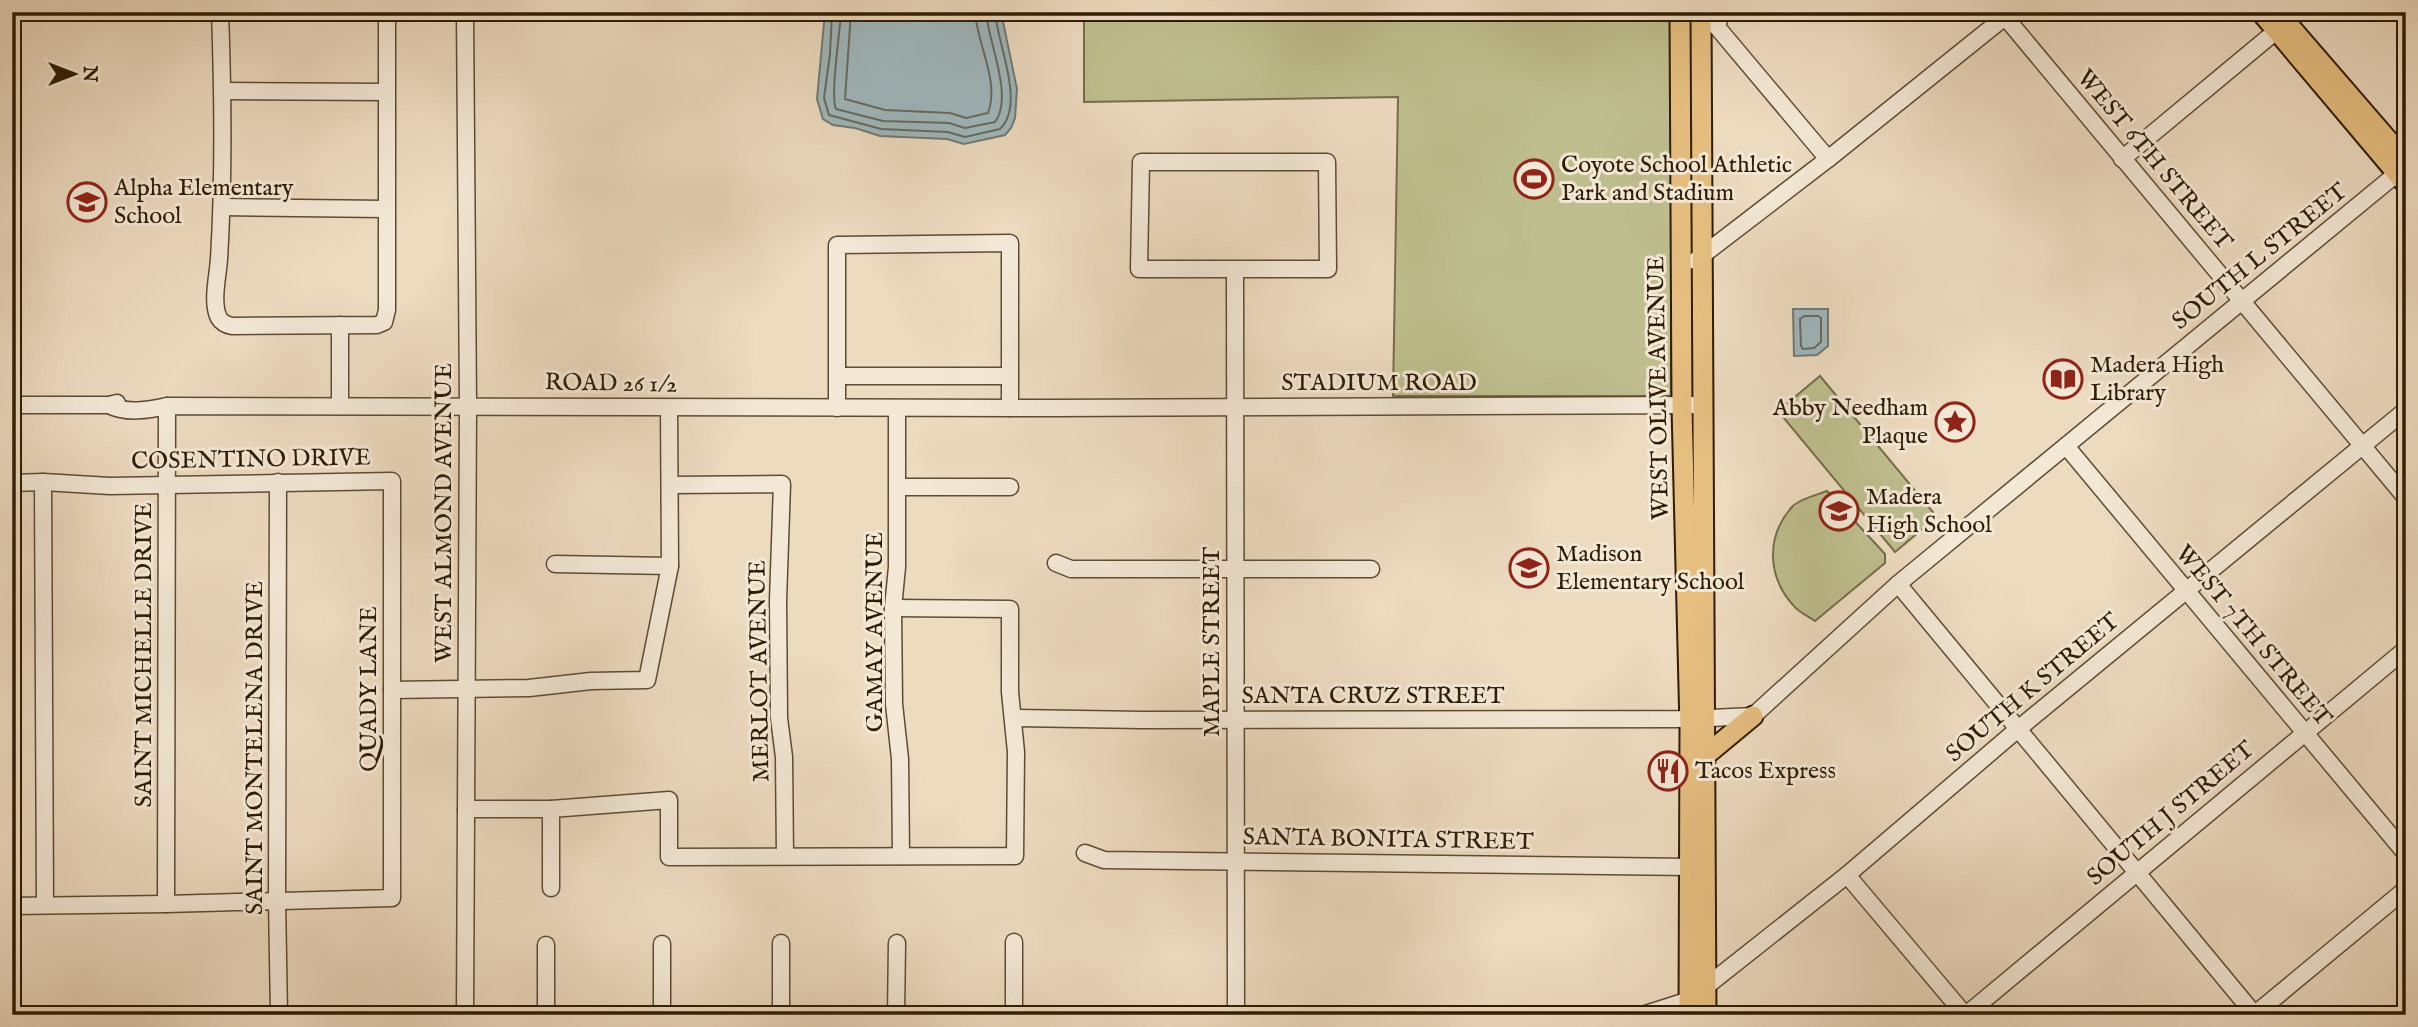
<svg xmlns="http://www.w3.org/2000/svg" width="2418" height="1027" viewBox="0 0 2418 1027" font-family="'IM FELL English',serif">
<rect width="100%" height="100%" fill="#eddbc0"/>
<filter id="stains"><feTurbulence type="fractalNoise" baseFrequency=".00286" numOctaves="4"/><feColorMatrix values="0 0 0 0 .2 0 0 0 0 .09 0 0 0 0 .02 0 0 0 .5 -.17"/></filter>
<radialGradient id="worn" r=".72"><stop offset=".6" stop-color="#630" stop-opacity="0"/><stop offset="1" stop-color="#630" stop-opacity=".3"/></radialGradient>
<g fill="#bebe8e" stroke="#766d49" stroke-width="2">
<polygon points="1084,12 1671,12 1671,396 1393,396 1398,97 1084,102"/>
<polygon points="1820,376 1937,517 1895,552 1778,411"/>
<path d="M1827,491l58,63v9l-70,58c-7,-5 -17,-9 -22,-16 -26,-29 -27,-69 -1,-98 7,-8 25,-12 35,-16z"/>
</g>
<g fill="#9fb8be" stroke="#727a74" stroke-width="2">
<polygon points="825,12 1001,12 1017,89 1015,118 1011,128 1005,135 964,144 947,139 880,136 855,128 833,125 823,119 817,99"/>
<polygon points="1793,309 1828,309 1828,346 1817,355 1794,356"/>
</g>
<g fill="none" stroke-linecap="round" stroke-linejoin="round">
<g stroke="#666a61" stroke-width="2">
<path d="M832,12l-2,42 -6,44 5,17 52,14 67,3 17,5 35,-8c26,-25 -3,-86 -5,-117"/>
<path d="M841,12c-1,21 -11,83 -5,97l47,12 66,2 16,5 30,-6c19,-26 -7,-80 -9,-110"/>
<path d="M851,12l-6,87 40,11 65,3 16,5 22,-5c12,-31 -11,-69 -13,-101"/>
<polygon points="1804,316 1818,316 1821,318 1821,342 1814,348 1803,349 1801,346 1800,319"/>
</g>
<g stroke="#5e4c33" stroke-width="19">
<g id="minor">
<path d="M220,12c3,83 4,165 -1,247 -1,17 -8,44 0,59 3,5 8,7 13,8l145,-1 7,-3 3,-12v-298"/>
<polyline points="465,12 468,405 465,1015"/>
<polyline points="1721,12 1717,27 1828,159"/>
<polyline points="2001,12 2406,498"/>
<polyline points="223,91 386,92"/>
<polyline points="2122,159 2299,12"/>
<polygon points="1141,162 1327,162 1328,269 1139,269"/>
<polyline points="222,207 386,209"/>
<polyline points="1695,261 1828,159 2011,12"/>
<polyline points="1235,270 1236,1015"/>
<polyline points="838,376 1010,376"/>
<polyline points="12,405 109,405 117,403"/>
<path d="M109,405c17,9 40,5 58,1l887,2 650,-3"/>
<polyline points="340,406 340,325"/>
<polyline points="837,408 837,245 1010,243 1010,408"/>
<polyline points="897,408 897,567 893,608 894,704 900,759 901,856"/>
<polyline points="2066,446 2406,854"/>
<polyline points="43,482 45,905"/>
<polyline points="278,482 277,900 279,1015"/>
<polyline points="12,483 43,482 110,486 392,481 392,898 166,904 12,906"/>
<polyline points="670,485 782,484 778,601 779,718 784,757 785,856"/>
<polyline points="898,487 1010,487"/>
<polyline points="1056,563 1071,569 1371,569"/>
<polyline points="555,564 670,566"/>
<polyline points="1898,584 2255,1015"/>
<polyline points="392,690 529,688 591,681 647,680 670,566 669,408"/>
<polyline points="1013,718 1142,720 1690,719 1753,716 1898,584 2406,166"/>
<polyline points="466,809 551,809 669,800 669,857 1015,856 1016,752 1010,692 1010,609 893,608"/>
<polyline points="551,809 551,888"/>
<polyline points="1085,853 1104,860 1691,867"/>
<polyline points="1847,875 1965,1015"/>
<polyline points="166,904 167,406"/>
<polyline points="1014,942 1014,1015"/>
<polyline points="781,943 781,1015"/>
<polyline points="546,945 546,1015"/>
<polyline points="662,1015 662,944"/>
<polyline points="896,1015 897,943"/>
<polyline points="1642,1015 1689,1000 1847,875 2018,729 2406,410"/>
<polyline points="1966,1015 2406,649"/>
<polyline points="2254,1015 2406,889"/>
</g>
</g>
<g stroke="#2e1c04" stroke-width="23">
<g id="major">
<polyline points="1680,12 1682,407 1690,727 1689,1015"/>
<polyline points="1701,12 1706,1015"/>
<polyline points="2261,12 2406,184"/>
<polyline points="2279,14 2406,161"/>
<polyline points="1706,755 1753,716"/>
</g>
</g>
<use href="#minor" stroke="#f3e8d6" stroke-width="16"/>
<use href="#major" stroke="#e6be80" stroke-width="19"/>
</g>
<defs>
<g id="stadium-ring" transform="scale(2.0125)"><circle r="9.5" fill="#f3e8d6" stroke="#8f2418" stroke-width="1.5"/><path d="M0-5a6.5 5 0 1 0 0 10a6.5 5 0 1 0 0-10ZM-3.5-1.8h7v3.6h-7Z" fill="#8f2418"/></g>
<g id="school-ring" transform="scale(2.0125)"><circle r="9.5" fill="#f3e8d6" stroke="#8f2418" stroke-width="1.5"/><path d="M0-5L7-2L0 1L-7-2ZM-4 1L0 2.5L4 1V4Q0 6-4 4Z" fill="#8f2418"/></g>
<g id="library-ring" transform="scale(2.0125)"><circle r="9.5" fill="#f3e8d6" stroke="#8f2418" stroke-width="1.5"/><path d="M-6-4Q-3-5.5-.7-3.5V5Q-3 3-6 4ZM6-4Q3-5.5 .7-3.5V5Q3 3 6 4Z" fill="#8f2418"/></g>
<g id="sight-ring" transform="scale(2.0125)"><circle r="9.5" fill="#f3e8d6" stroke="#8f2418" stroke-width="1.5"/><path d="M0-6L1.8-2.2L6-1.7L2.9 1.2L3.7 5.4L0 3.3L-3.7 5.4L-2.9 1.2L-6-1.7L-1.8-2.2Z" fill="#8f2418"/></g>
<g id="restaurant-ring" transform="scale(2.0125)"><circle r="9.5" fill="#f3e8d6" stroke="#8f2418" stroke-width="1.5"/><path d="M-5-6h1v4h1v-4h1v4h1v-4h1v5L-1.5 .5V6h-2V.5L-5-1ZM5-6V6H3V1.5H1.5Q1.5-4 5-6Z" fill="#8f2418"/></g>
</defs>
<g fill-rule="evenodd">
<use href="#stadium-ring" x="1534" y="179"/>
<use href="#school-ring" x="87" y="202"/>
<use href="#library-ring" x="2063" y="379"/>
<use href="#sight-ring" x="1955" y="422"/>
<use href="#school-ring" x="1839" y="511"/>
<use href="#school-ring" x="1529" y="568"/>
<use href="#restaurant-ring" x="1668" y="771"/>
</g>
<g text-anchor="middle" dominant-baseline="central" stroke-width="6" stroke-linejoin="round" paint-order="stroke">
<g font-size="24" fill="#2e1c04" stroke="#f3e8d6">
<text transform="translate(2154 160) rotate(50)">WEST 6TH STREET</text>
<text transform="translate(2260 257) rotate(-39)">SOUTH L STREET</text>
<text x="1379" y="383">STADIUM ROAD</text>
<text transform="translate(611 384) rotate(1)">ROAD 26 1/2</text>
<text transform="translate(1659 388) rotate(-91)">WEST OLIVE AVENUE</text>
<text transform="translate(251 460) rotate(-1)">COSENTINO DRIVE</text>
<text transform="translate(444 513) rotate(-90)">WEST ALMOND AVENUE</text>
<text transform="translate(875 632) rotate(-90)">GAMAY AVENUE</text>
<text transform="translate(2253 636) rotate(50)">WEST 7TH STREET</text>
<text transform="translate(1212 642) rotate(-90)">MAPLE STREET</text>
<text transform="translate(144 655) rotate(-90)">SAINT MICHELLE DRIVE</text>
<text transform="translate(760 671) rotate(-91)">MERLOT AVENUE</text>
<text transform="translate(2033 688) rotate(-40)">SOUTH K STREET</text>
<text transform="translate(369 689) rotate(-90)">QUADY LANE</text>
<text x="1373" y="696">SANTA CRUZ STREET</text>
<text transform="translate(255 748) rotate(-90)">SAINT MONTELENA DRIVE</text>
<text transform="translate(2171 814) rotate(-40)">SOUTH J STREET</text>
<text transform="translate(1388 840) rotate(1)">SANTA BONITA STREET</text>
</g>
<g font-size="24" fill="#2e1c04" stroke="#f3e8d6" text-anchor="start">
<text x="1561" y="165">Coyote School Athletic<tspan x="1561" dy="28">Park and Stadium</tspan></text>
<text x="114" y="188">Alpha Elementary<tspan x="114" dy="28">School</tspan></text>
<text x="2090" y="365">Madera High<tspan x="2090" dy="28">Library</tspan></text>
<text x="1928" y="408" text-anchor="end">Abby Needham<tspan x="1928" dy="28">Plaque</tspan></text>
<text x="1866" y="497">Madera<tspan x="1866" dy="28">High School</tspan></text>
<text x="1556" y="554">Madison<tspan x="1556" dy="28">Elementary School</tspan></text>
<text x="1695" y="771">Tacos Express</text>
</g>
</g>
<rect width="2418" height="1027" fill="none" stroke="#eddbc0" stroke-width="42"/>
<rect x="14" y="14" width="2390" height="999" fill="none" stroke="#2e1c04" stroke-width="3.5"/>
<rect x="21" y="21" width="2376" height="985" fill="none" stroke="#2e1c04" stroke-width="2"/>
<g transform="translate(74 74) rotate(90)" stroke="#f3e8d6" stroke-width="5" paint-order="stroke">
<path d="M0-5L12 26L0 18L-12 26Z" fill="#2e1c04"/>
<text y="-10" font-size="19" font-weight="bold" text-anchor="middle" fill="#2e1c04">N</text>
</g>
<rect width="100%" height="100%" filter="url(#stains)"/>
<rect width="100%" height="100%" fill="url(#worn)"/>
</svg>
